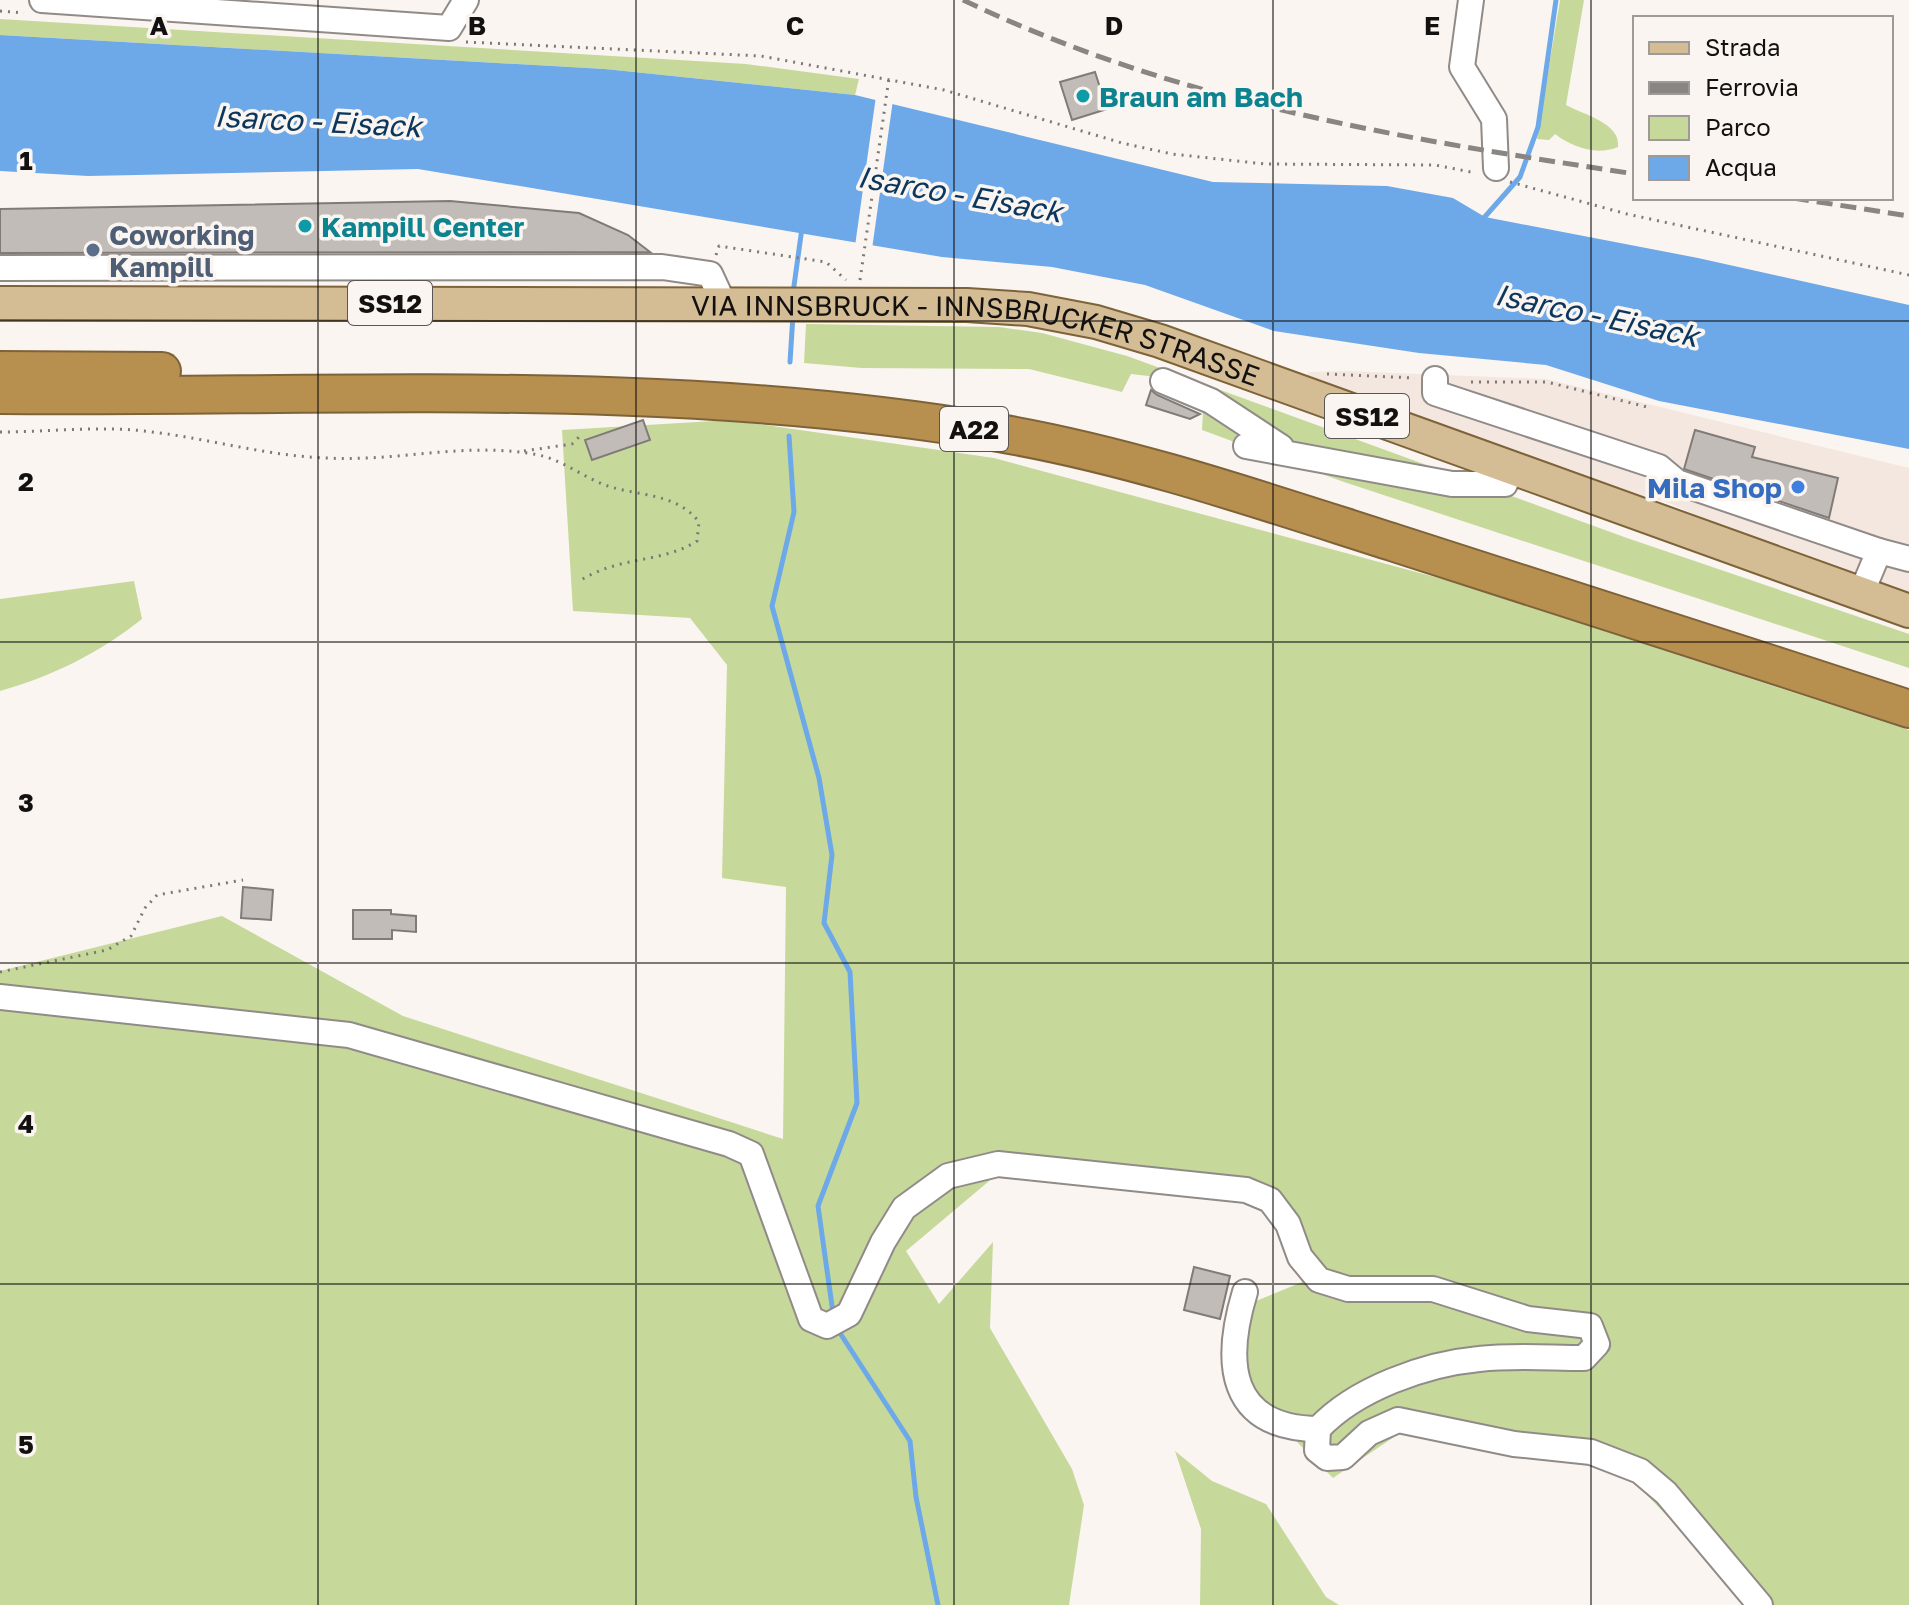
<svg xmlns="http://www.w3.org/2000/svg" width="1909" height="1605" viewBox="0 0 1909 1605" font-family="'Golos Text',sans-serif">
<rect width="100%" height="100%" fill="#fbf5f1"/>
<polygon fill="#f4e7df" points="1345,371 1546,379 1909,468 1909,599 1754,541 1669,503 1583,481 1304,380 1309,372"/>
<g fill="#c6d99b">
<path d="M1560,0h24l-18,105c18,10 55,18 52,42 -22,9 -46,0 -63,-13l-6,6 -12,-1z"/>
<polygon points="0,19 746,64 859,79 855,95 605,69 0,35"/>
<polygon points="806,324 999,327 1042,333 1127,356 1627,538 1909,634 1909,668 1344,482 1202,430 1204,394 1157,377 1131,374 1122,392 1029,369 861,368 804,363"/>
<polygon points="731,420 994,458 1453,582 1909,730 1909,1605 1752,1605 1625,1472 1400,1433 1333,1478 1260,1405 1236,1366 1251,1303 1307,1280 1275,1222 1250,1201 1001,1171 906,1251 939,1304 993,1242 990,1328 1072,1469 1084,1505 1069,1605 0,1605 0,971 222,916 403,1016 783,1139 786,887 722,878 727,665 690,618 573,611 562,430"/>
<path d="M134,581l8,38c-43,34 -89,57 -142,72v-92z"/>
<polygon points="1175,1451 1212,1481 1266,1504 1326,1597 1339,1605 1200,1605 1201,1529"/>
</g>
<polygon fill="#6da9e8" points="0,35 605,69 855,95 1213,182 1387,186 1453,198 1485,217 1698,258 1909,305 1909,449 1659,401 1546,365 1419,353 1274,331 1145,285 1052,267 942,257 418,169 88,176 0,171"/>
<polygon fill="#fbf5f1" points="876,96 893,100 872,249 855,246"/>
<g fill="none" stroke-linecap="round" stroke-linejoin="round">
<g stroke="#6da9e8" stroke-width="5">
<polyline points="1482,220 1520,177 1538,127 1556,0"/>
<polyline points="793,293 802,228"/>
<polyline points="790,362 793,315"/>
<polyline points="789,436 794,512 772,606 819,778 832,855 824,923 850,972 857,1103 818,1206 833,1313"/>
<polyline points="838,1330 910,1441 916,1497 938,1605"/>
</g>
</g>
<g fill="#c2bcb8" stroke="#807b77" stroke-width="2">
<polygon points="1095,72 1107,109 1072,120 1060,82"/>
<polygon points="450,201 579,213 628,235 650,252 0,253 0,209"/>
<polygon points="1151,390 1157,395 1200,414 1190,419 1146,405"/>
<polygon points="643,420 650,440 592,460 585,440"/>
<polygon points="1695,430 1755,447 1752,457 1838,478 1829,518 1684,469"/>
<polygon points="243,887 273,890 271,920 241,918"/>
<polygon points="353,910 391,910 391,914 416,916 416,932 392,930 392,939 353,939"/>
<polygon points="1194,1267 1230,1276 1220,1319 1184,1310"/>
</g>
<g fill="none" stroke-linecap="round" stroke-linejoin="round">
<g stroke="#918b88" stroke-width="28">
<g id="minor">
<polyline points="42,0 449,28 466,0"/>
<polyline points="1471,0 1462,67 1494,119 1496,168"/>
<polyline points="0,268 662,267 710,274 723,302"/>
<polyline points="1435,379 1435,393 1659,467 1677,482 1879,551 1861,594"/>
<polyline points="1163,381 1211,401 1281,447"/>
<polyline points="1246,446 1452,484 1505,484 1511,469"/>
<polyline points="1879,551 1909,559"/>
<path d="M0,997l349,38 380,109 22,10 60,165 16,7 22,-12 34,-72 21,-34 44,-32 50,-12 248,26 24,10 18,24 12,33 19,23 29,9h85l95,30 62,7 7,18 -13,14c-34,0 -71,-3 -105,1 -54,5 -124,30 -161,70l-1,21 10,8 16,-1 26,-24 29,-13 116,24 77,8 49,19 26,22 94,112"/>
<path d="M1245,1292c-21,69 -18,136 73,137"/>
</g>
</g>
<g stroke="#7e6339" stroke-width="36">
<g id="major">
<path id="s1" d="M0,303l967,2 61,4 68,13 64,19 749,270"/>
</g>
</g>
<g stroke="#7e6339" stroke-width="40">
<g id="highway">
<polyline points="0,370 162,371"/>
<path d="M0,395c332,3 670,-19 999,38 134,23 267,69 396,110 172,55 343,110 514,166"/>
</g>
</g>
<g stroke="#7c7875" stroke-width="3" stroke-dasharray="2 6" stroke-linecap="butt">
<polyline points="0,11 24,13"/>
<polyline points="466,42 761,56 944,90 1122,143 1172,154 1265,164 1435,165 1476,173"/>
<polyline points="1510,182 1627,214 1909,275"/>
<polyline points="716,255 719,246 826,262 846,280"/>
<polyline points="860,280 889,78"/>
<polyline points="1327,374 1415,378"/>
<polyline points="1471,382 1547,382 1647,407"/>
<path d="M0,432c50,0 103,-7 152,0 59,7 115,24 175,26 69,4 136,-16 206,-4 29,4 51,25 78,33 30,9 67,7 88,35l-2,19c-36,23 -78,14 -119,41"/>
<polyline points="524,451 572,444 579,437"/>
<polyline points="0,972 107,950 131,936 145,908 157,895 243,880"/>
</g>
<use href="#minor" stroke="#fff" stroke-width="24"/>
<use href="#major" stroke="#d4bc95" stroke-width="32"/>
<use href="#highway" stroke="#b78f4f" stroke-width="36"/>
<g stroke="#898582" stroke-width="5" stroke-dasharray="16 8" stroke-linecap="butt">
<path d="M963,0c218,104 436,138 672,174"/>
<polyline points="1793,198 1909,216"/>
</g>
</g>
<path fill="none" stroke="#131110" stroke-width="2" stroke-opacity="0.55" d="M318,0v1605M636,0v1605M954,0v1605M1273,0v1605M1591,0v1605M0,321h1909M0,642h1909M0,963h1909M0,1284h1909"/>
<g fill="#0f9aa8" stroke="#fbf5f1" stroke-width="3">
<circle cx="1083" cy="96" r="8"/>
<circle cx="305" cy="226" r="8"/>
</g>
<circle fill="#5c6f8a" stroke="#fbf5f1" stroke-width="3" cx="93" cy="250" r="8"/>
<circle fill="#3f7fe0" stroke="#fbf5f1" stroke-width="3" cx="1798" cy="487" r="8"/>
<g text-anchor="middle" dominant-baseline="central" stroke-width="7" stroke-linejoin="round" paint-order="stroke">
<g fill="#fbf5f1" stroke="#595554" stroke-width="2">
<rect x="348" y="281" width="84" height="44" rx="6"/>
<rect x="1325" y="394" width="84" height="44" rx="6"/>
<rect x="940" y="407" width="68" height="44" rx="6"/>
</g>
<g font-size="26" font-weight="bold" fill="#131110">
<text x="390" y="303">SS12</text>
<text x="1367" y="416">SS12</text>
<text x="974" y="429">A22</text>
</g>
<g font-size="28" font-weight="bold" fill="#0d838f" stroke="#fbf5f1" text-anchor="start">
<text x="1099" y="96">Braun am Bach</text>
<text x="321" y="226">Kampill Center</text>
</g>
<g font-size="28" font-weight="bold" fill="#4e5e75" stroke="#fbf5f1" text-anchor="start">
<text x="109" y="234">Coworking<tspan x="109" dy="32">Kampill</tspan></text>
</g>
<g font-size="28" fill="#131110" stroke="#fbf5f1">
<text stroke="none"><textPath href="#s1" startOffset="980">VIA INNSBRUCK - INNSBRUCKER STRASSE</textPath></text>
</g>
<g font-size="28" font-weight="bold" fill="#366cbe" stroke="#fbf5f1" text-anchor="end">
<text x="1782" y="487">Mila Shop</text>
</g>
<g font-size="30" font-style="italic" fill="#0b375f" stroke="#fbf5f1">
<text transform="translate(318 121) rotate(3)">Isarco - Eisack</text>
<text transform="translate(960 194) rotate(10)">Isarco - Eisack</text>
<text transform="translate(1597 315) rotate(12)">Isarco - Eisack</text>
</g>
</g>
<g font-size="26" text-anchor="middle" font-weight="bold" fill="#131110" stroke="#fbf5f1" stroke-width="7" stroke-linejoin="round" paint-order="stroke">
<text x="159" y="35">A</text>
<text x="477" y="35">B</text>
<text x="795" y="35">C</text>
<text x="1114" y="35">D</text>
<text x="1432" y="35">E</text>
<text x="26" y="170">1</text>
<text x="26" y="491">2</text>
<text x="26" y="812">3</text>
<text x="26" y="1133">4</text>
<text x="26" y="1454">5</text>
</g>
<rect x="1633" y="16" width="260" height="184" fill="#fbf5f1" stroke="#9e9a97" stroke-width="2"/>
<rect x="1649" y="42" width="40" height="12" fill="#d4bc95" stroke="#9e9a97" stroke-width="2"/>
<text x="1705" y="56" font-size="24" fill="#131110">Strada</text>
<rect x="1649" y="82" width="40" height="12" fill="#898582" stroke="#9e9a97" stroke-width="2"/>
<text x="1705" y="96" font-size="24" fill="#131110">Ferrovia</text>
<rect x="1649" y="116" width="40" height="24" fill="#c6d99b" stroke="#9e9a97" stroke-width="2"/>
<text x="1705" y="136" font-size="24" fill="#131110">Parco</text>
<rect x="1649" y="156" width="40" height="24" fill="#6da9e8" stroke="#9e9a97" stroke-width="2"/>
<text x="1705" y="176" font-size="24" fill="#131110">Acqua</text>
</svg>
